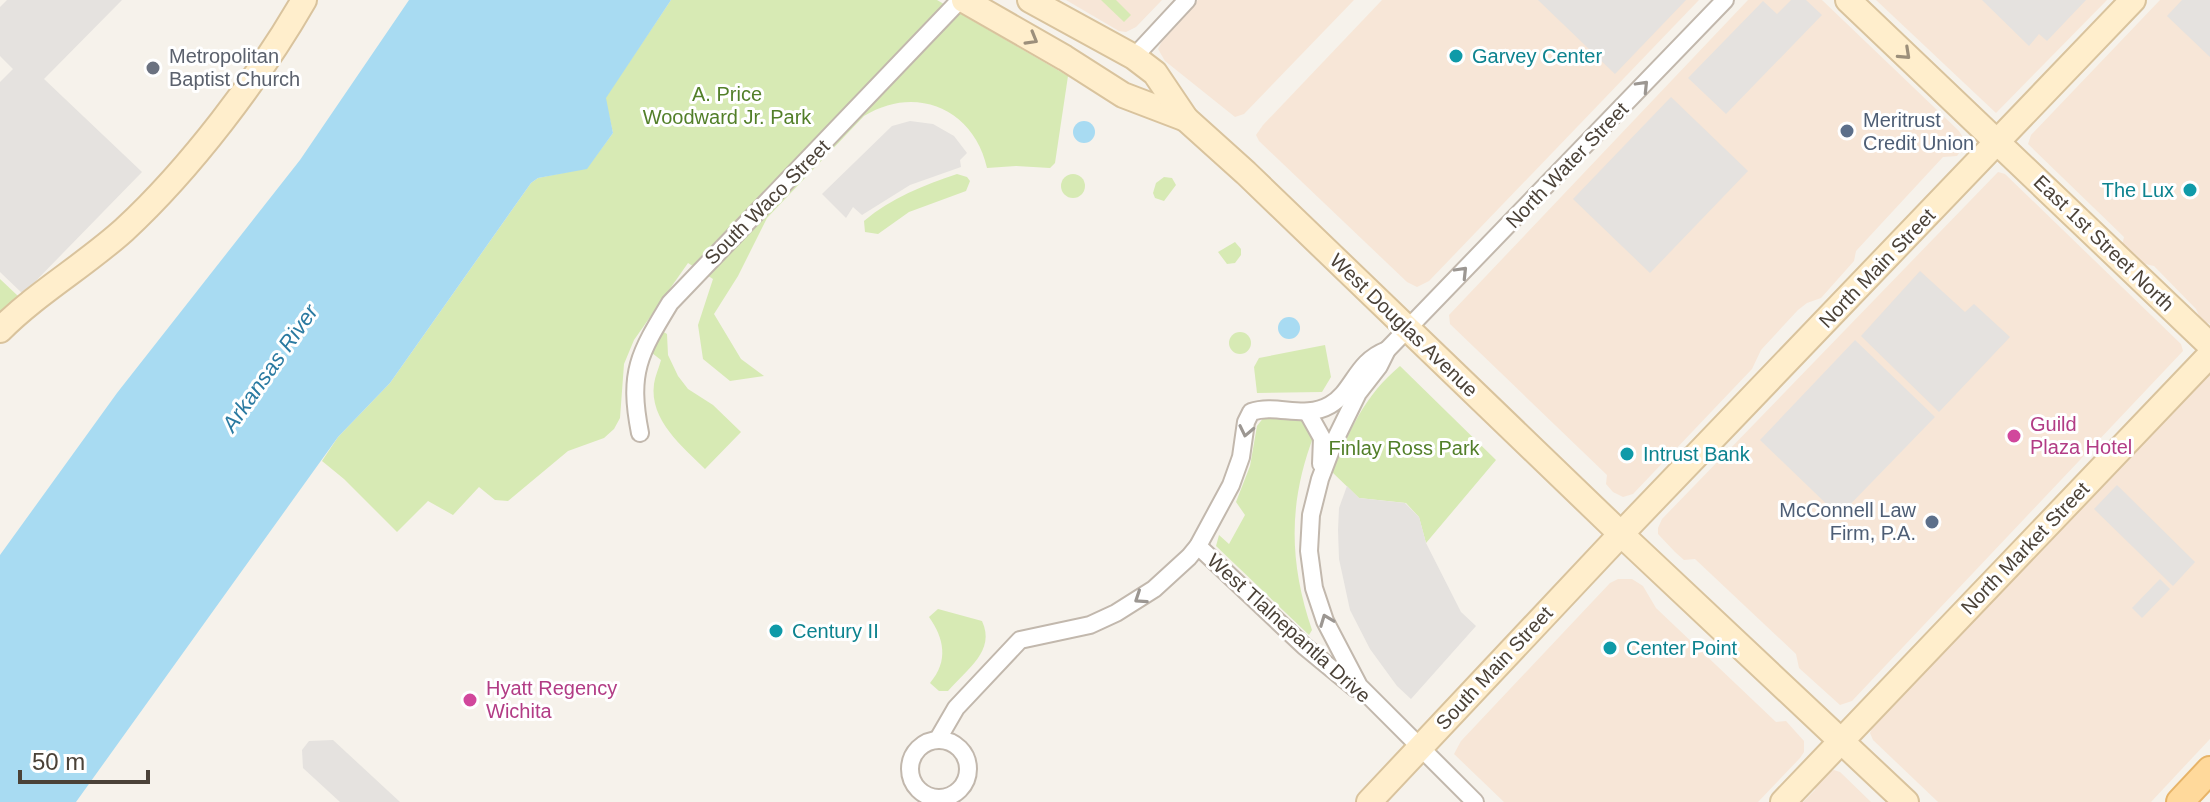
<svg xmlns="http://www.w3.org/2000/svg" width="2210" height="802" viewBox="0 0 2210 802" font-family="Arial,sans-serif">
<rect width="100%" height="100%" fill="#f6f2eb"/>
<g fill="#f7e6d7">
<polygon points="1066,0 1162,0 1136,27 1126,32 1119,31"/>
<polygon points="1198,0 1354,0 1244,114 1235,117 1165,61 1158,49 1166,33"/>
<polygon points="1382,0 1699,0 1429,281 1417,287 1407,282 1259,141 1256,135 1263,125"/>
<polygon points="1748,0 1822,0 1959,131 1965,141 1964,146 1957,156 1943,157 1856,251 1854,261 1821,298 1807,303 1798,310 1761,350 1752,369 1633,494 1623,497 1613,492 1606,484 1607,475 1450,324 1449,315"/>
<polygon points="1876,0 2107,0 1996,113"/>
<polygon points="2160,0 2210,0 2210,324 2201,320 2196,309 2154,266 2141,263 2122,246 2124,237 2028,144 2031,135"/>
<polygon points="1998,172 2005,174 2181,344 2183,351 1852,701 1840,705 1799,668 1796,654 1695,559 1684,560 1675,552 1658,534 1658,528 1662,519"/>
<polygon points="2210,374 2210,739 2151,802 1938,802 1873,740 1870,733 1872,728"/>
<polygon points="1618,579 1632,579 1643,586 1656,608 1776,722 1786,721 1804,741 1804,752 1800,758 1758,802 1504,802 1454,754 1461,741 1610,583"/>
<polygon points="1834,770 1840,772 1871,802 1803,802 1815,790 1816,782 1828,771"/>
</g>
<g fill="#d7eab4">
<path d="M671,0h266l131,76 -13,87 -5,5 -34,-2 -29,2c-13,-59 -71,-84 -123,-52l-97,102 -29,58 -24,38 27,45 23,17 -34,5 -27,-22 -5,-34 15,-46 -25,-16 -54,77 -10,24 -4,54 -6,11 -10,9 -36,13 -60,50 -13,-1 -16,-13 -26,28 -25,-14 -31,31 -53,-53 -22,-18 16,-24 52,-54 141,-200 7,-5 49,-10 26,-35 -8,-35z"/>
<polygon points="1101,0 1116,0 1131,15 1124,22"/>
<path d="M957,174l10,3 3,4 -4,10 -57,21 -31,22 -13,-2 -1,-11c27,-23 60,-36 93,-47z"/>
<circle cx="1073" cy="186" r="12"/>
<polygon points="1164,177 1172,178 1176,185 1164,201 1155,198 1153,193 1156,183"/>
<polygon points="1235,242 1241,249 1241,255 1235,263 1227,264 1218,252"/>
<polygon points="0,279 18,296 0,313"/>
<path d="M662,331l5,3 1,21 10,21 10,13 25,16 28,27 -36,37c-22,-22 -56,-49 -51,-85 1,-8 5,-16 7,-24l-9,-7z"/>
<circle cx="1240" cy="343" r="11"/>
<polygon points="1325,345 1331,377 1322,392 1257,393 1254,367 1259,358"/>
<path d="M1400,366l96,94 -70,83 -7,-26 -13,-14 -47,-5 -27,-26c18,-42 32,-76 68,-106z"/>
<path d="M1269,416l38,4 7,15c-26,68 -25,127 -2,195l-3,5 -93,-89 3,-11 10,9 16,-29 -9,-13 14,-36 7,-40 7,-9z"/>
<path d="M938,609l44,12c14,30 -15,48 -34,70h-9l-9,-8c19,-22 14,-45 -1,-66z"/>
</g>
<g fill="#e5e2df">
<polygon points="7,0 122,0 44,79 142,172 23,294 0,272 0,82 13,69 0,56 0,7"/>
<polygon points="1538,0 1686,0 1615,74"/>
<polygon points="1791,0 1806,0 1822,15 1726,114 1688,78 1763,1 1777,14"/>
<polygon points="1982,0 2086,0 2047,41 2039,34 2029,46"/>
<polygon points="2182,0 2210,0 2210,57 2167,16"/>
<polygon points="1671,97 1748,171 1650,273 1573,199"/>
<polygon points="910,121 933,124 954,136 967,153 960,160 961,167 910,185 862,215 853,207 846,218 822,194 892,126"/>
<polygon points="1920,271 1965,312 1974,304 2010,337 1939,412 1861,336"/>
<polygon points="1855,340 1935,417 1839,516 1760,440"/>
<polygon points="2117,485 2195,562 2173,586 2094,509"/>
<polygon points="1347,486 1359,498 1405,503 1419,517 1426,543 1461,612 1476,626 1411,699 1397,686 1370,649 1350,610 1339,559 1338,530 1339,508"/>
<polygon points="2160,579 2170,589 2142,618 2132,608"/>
<polygon points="333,740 400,802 340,802 303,768 302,750 309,741"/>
</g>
<g fill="#a8dbf2">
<polygon points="409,0 671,0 606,98 613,133 587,169 538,178 531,183 390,383 338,437 76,802 0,802 0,555 117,393 300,160"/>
<circle cx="1084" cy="132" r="11"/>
<circle cx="1289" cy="328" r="11"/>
</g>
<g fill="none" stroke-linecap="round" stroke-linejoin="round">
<g stroke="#c2b8ad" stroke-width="20">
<g id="street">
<polyline points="1134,57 1187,0"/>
<polyline points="1308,413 1322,438 1321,464"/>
<path d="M640,433c-12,-61 -1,-79 30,-130l290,-303"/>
<polyline points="1198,546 1304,646 1355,688"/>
<path d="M938,739l18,-31 64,-68 70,-15 26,-12 38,-24 35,-32 9,-11 33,-61 10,-28 5,-35 5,-10c26,-9 53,8 79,-7 24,-14 25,-43 57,-55"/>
<circle cx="939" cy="769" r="29"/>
<polyline points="1475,802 1359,686 1325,621 1314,588 1309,551 1311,515 1320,479 1334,442 1358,393 1379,366 1387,350 1725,0"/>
</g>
</g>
<g stroke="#d9c39d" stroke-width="28">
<g id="secondary">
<polyline points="964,0 1065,58 1123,95 1186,119"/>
<polyline points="1030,0 1134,57 1155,73 1186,119 1246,173 1621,534 1906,802"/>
<polyline points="1848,0 2210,345"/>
<path d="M0,330c38,-38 84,-64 124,-100 66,-61 135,-152 180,-230"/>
<polyline points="1369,802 1621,534 2133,0"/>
<polyline points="1783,802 2210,355"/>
</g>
</g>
<g stroke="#e7b468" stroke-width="30">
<polyline id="primary" points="2180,802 2210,770"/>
</g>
<use href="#street" stroke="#fff" stroke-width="16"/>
<use href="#secondary" stroke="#fec" stroke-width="24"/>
<use href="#primary" stroke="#ffd99b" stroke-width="26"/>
</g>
<defs><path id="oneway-chevron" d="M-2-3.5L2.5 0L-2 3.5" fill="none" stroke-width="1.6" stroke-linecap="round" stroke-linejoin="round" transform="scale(2)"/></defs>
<g stroke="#9c8f7b">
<use href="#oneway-chevron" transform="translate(1032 39) rotate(30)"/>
<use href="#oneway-chevron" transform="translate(1905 54) rotate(43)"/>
</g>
<g stroke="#9c9792">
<use href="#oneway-chevron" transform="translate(1643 86) rotate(-46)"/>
<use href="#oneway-chevron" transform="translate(1462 272) rotate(-46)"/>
<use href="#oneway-chevron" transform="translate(1246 431) rotate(102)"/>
<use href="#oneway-chevron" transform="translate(1140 598) rotate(146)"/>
<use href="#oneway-chevron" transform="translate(1326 620) rotate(-111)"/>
</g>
<g fill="#0f9aa8" stroke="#fff" stroke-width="3">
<circle cx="1456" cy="56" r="8"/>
<circle cx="2190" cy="190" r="8"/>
<circle cx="1627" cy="454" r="8"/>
<circle cx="776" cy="631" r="8"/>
<circle cx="1610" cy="648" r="8"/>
</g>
<circle fill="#6b7280" stroke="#fff" stroke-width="3" cx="153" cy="68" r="8"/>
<g fill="#5c6f8a" stroke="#fff" stroke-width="3">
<circle cx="1847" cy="131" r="8"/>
<circle cx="1932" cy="522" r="8"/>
</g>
<g fill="#d1479c" stroke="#fff" stroke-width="3">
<circle cx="2014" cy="436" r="8"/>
<circle cx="470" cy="700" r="8"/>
</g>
<g text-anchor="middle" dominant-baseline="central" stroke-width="6" stroke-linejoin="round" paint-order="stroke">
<g font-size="20" fill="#5b616d" stroke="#fff" text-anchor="start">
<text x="169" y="56">Metropolitan<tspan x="169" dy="23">Baptist Church</tspan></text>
</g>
<g font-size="20" fill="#0d838f" stroke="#fff" text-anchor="start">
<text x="1472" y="56">Garvey Center</text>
<text x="2174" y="190" text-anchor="end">The Lux</text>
<text x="1643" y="454">Intrust Bank</text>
<text x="792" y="631">Century II</text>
<text x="1626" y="648">Center Point</text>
</g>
<g font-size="20" fill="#527f29" stroke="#fff">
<text x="727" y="94">A. Price<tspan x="727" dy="23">Woodward Jr. Park</tspan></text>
<text x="1404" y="448">Finlay Ross Park</text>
</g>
<g font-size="20" fill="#4e5e75" stroke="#fff" text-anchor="start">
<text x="1863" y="120">Meritrust<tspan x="1863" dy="23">Credit Union</tspan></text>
<text x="1916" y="510" text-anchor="end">McConnell Law<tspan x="1916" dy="23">Firm, P.A.</tspan></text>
</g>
<g font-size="20" fill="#4b4238" stroke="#fff">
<text transform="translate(1567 165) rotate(-46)">North Water Street</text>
<text transform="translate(767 202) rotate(-45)">South Waco Street</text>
<text transform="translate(2104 243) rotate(44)">East 1st Street North</text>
<text transform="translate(1877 268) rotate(-46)">North Main Street</text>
<text transform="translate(1404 325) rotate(44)">West Douglas Avenue</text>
<text transform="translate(2025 548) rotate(-46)">North Market Street</text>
<text transform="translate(1289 628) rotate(42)">West Tlalnepantla Drive</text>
<text transform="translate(1494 668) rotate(-47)">South Main Street</text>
</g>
<g font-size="20" fill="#b23c85" stroke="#fff" text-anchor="start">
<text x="2030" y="424">Guild<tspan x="2030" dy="23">Plaza Hotel</tspan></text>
<text x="486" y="688">Hyatt Regency<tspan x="486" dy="23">Wichita</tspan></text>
</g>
<g font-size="22" font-style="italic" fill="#2a7aa1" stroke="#fff">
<text transform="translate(270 368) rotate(-55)">Arkansas River</text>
</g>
</g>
<path d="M20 770v12h128v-12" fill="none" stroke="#4b4238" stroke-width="4"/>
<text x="32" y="770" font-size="24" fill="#4b4238" stroke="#ffffff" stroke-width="6" paint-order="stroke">50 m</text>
</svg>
